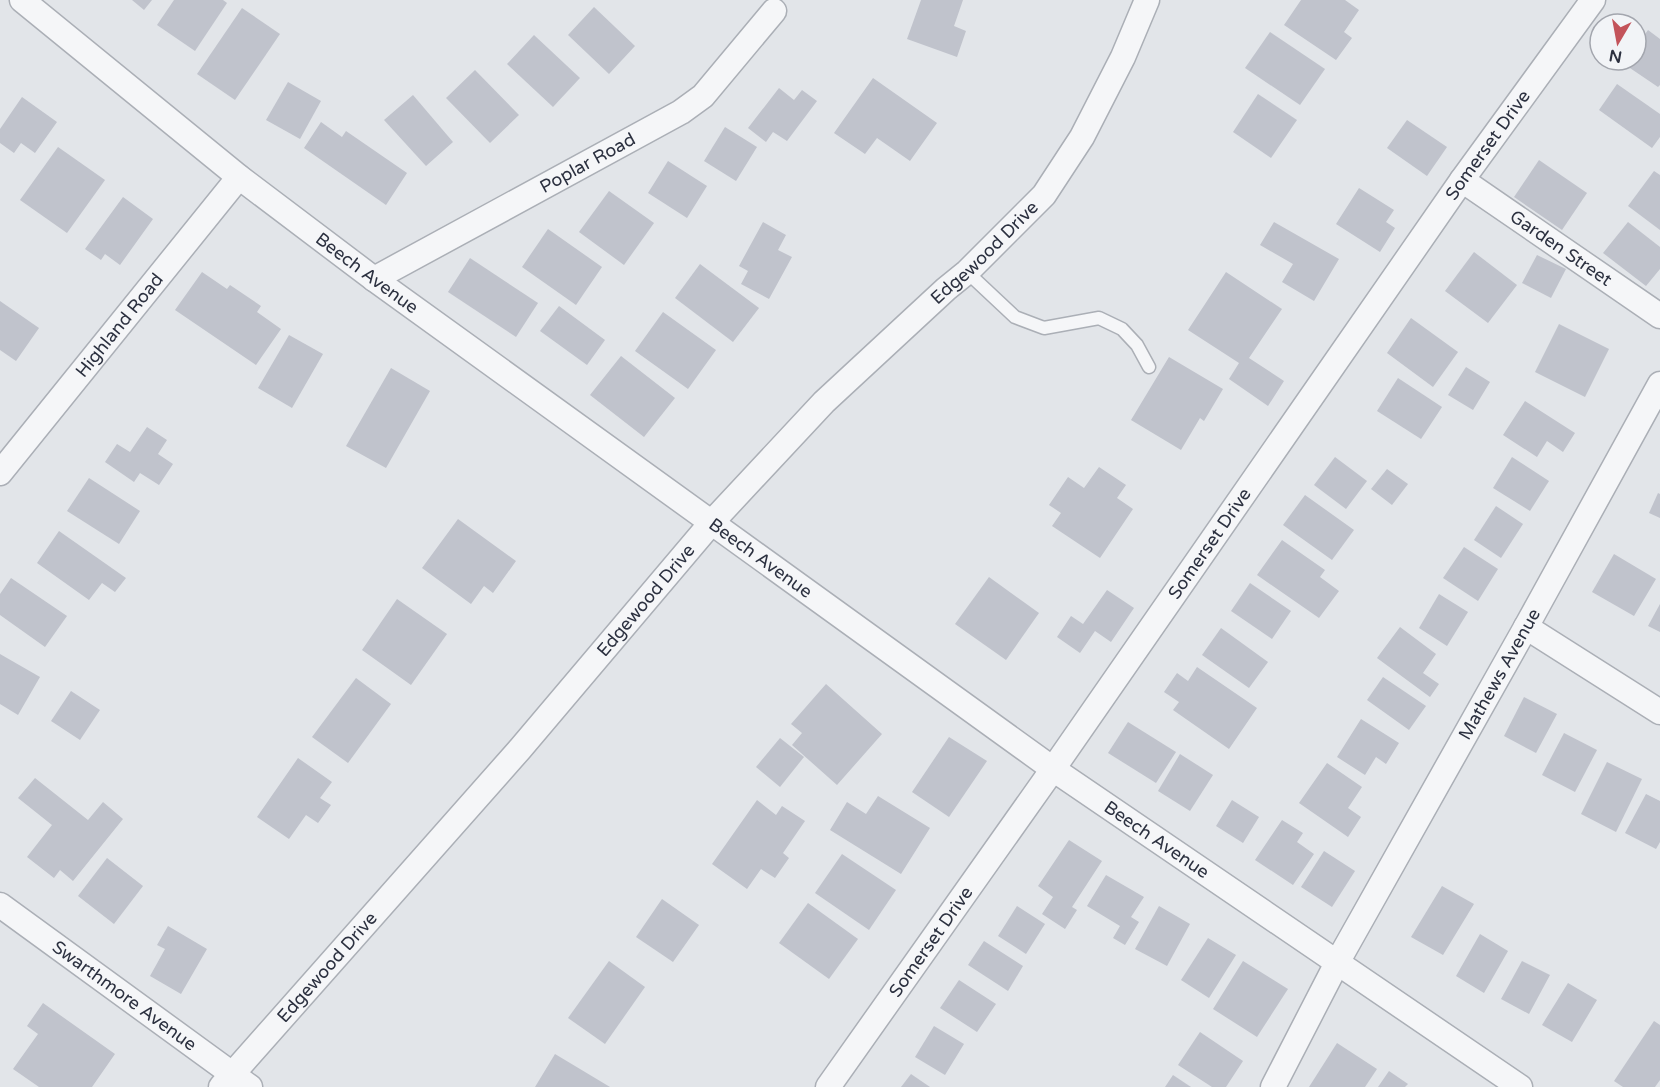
<svg xmlns="http://www.w3.org/2000/svg" width="1660" height="1087" viewBox="0 0 1660 1087" font-family="'Varela Round',sans-serif">
<rect width="100%" height="100%" fill="#e2e5e9"/>
<g fill="#c0c3cc">
<polygon points="132,0 152,0 144,10"/>
<polygon points="174,0 223,0 227,3 195,51 157,25"/>
<polygon points="921,0 963,0 954,26 966,31 957,57 907,39"/>
<polygon points="1301,0 1345,0 1359,10 1344,32 1352,38 1336,60 1284,25"/>
<polygon points="594,7 635,46 609,74 568,35"/>
<polygon points="242,8 280,34 235,100 197,74"/>
<polygon points="1648,30 1660,39 1660,85 1658,87 1624,64 1627,60 1636,60 1636,47"/>
<polygon points="1270,32 1325,69 1300,105 1245,68"/>
<polygon points="534,35 580,78 553,107 507,64"/>
<polygon points="475,70 519,115 490,143 446,98"/>
<polygon points="873,78 937,123 910,161 877,138 865,154 834,133"/>
<polygon points="288,82 321,101 300,139 266,120"/>
<polygon points="1617,84 1660,114 1660,137 1652,148 1599,110"/>
<polygon points="779,88 794,100 802,90 817,101 787,141 773,132 766,142 748,128"/>
<polygon points="1258,94 1297,120 1271,158 1233,132"/>
<polygon points="413,95 453,142 426,166 384,120"/>
<polygon points="22,97 57,122 35,153 21,143 14,153 0,143 0,129"/>
<polygon points="1407,120 1447,147 1427,176 1387,148"/>
<polygon points="321,122 342,137 346,131 407,173 386,205 304,148"/>
<polygon points="725,127 757,147 736,181 704,161"/>
<polygon points="58,147 105,180 67,233 20,200"/>
<polygon points="1539,160 1587,193 1562,230 1514,197"/>
<polygon points="668,161 707,186 687,218 648,193"/>
<polygon points="1654,171 1660,175 1660,230 1628,206"/>
<polygon points="1359,188 1394,210 1386,222 1395,228 1380,252 1336,224"/>
<polygon points="609,191 654,223 624,265 579,232"/>
<polygon points="123,197 153,219 120,265 105,254 101,260 85,249"/>
<polygon points="763,222 786,235 778,250 792,257 769,299 741,284 748,271 739,266"/>
<polygon points="1274,222 1339,259 1314,301 1282,282 1293,264 1260,245"/>
<polygon points="1628,222 1660,247 1660,269 1646,286 1603,253"/>
<polygon points="548,229 602,267 576,305 522,267"/>
<polygon points="1474,252 1517,285 1488,323 1445,291"/>
<polygon points="1537,255 1566,269 1551,298 1522,283"/>
<polygon points="470,258 538,303 516,337 448,292"/>
<polygon points="700,264 759,308 733,342 675,298"/>
<polygon points="202,272 227,289 230,285 261,306 257,312 281,329 256,365 175,310"/>
<polygon points="1226,272 1282,309 1249,358 1284,381 1268,406 1229,379 1239,363 1188,330"/>
<polygon points="0,301 39,328 16,361 0,350"/>
<polygon points="559,306 605,340 587,365 540,331"/>
<polygon points="663,312 716,350 688,389 635,351"/>
<polygon points="1411,318 1458,352 1433,387 1387,353"/>
<polygon points="1559,324 1609,349 1585,397 1535,372"/>
<polygon points="289,335 323,354 292,408 258,388"/>
<polygon points="621,356 675,398 644,437 590,395"/>
<polygon points="1169,357 1223,389 1204,421 1200,418 1181,450 1131,420"/>
<polygon points="1466,367 1490,382 1473,410 1448,395"/>
<polygon points="391,368 430,391 386,468 346,446"/>
<polygon points="1398,378 1442,407 1421,439 1377,411"/>
<polygon points="1525,401 1575,433 1563,452 1547,441 1537,457 1503,435"/>
<polygon points="147,427 167,440 158,454 173,464 159,485 140,473 134,482 105,462 117,444 130,452"/>
<polygon points="1335,457 1367,481 1346,509 1314,485"/>
<polygon points="1512,457 1549,481 1530,511 1493,488"/>
<polygon points="1099,467 1126,485 1117,498 1133,509 1100,558 1052,526 1061,513 1049,505 1068,477 1084,488"/>
<polygon points="1387,469 1408,484 1392,505 1371,489"/>
<polygon points="89,478 140,511 119,544 67,511"/>
<polygon points="1658,493 1660,494 1660,518 1649,513"/>
<polygon points="1305,495 1354,530 1332,560 1283,525"/>
<polygon points="1496,506 1523,524 1501,558 1474,540"/>
<polygon points="458,519 516,561 493,593 484,586 471,604 422,568"/>
<polygon points="59,531 126,578 115,592 102,583 89,600 37,563"/>
<polygon points="1282,540 1325,570 1320,577 1339,591 1319,618 1257,575"/>
<polygon points="1464,547 1498,569 1478,601 1443,578"/>
<polygon points="1614,554 1656,579 1634,616 1592,592"/>
<polygon points="989,577 1039,613 1006,660 955,624"/>
<polygon points="11,578 67,616 45,647 0,615 0,594"/>
<polygon points="1250,583 1291,611 1272,639 1231,611"/>
<polygon points="1107,590 1134,608 1111,642 1095,631 1080,653 1057,637 1071,616 1083,624"/>
<polygon points="1439,594 1468,612 1447,646 1419,628"/>
<polygon points="397,599 447,634 411,685 362,650"/>
<polygon points="1660,604 1660,632 1648,626"/>
<polygon points="1400,627 1436,654 1423,673 1439,684 1430,697 1377,658"/>
<polygon points="1221,628 1268,662 1249,688 1202,655"/>
<polygon points="0,654 40,677 18,715 0,704"/>
<polygon points="1197,667 1257,708 1229,749 1173,710 1179,702 1164,692 1177,673 1188,681"/>
<polygon points="1383,677 1426,706 1409,730 1367,700"/>
<polygon points="356,678 391,704 348,763 312,737"/>
<polygon points="826,684 882,734 837,785 792,745 802,733 791,724"/>
<polygon points="71,691 100,710 80,740 51,721"/>
<polygon points="1524,697 1557,714 1536,753 1504,736"/>
<polygon points="1361,719 1399,743 1386,764 1376,757 1365,775 1337,757"/>
<polygon points="1128,722 1176,752 1156,783 1108,753"/>
<polygon points="1564,733 1597,750 1575,792 1542,775"/>
<polygon points="949,737 987,761 949,817 912,792"/>
<polygon points="780,738 804,757 780,787 756,767"/>
<polygon points="1180,754 1213,775 1190,811 1158,791"/>
<polygon points="298,758 332,782 320,798 331,805 318,823 306,815 289,839 257,817"/>
<polygon points="1607,762 1642,779 1616,832 1581,814"/>
<polygon points="1327,763 1362,787 1348,808 1361,817 1348,837 1299,803"/>
<polygon points="35,778 88,820 103,802 123,819 73,881 60,870 54,878 27,857 52,825 18,798"/>
<polygon points="1646,794 1660,801 1660,842 1656,849 1625,833"/>
<polygon points="878,796 930,828 901,874 830,830 847,802 866,814"/>
<polygon points="757,800 776,815 782,806 805,821 783,853 789,858 775,878 761,869 747,889 712,864"/>
<polygon points="1232,800 1259,817 1243,843 1216,826"/>
<polygon points="1282,820 1303,833 1297,842 1314,854 1293,885 1255,860"/>
<polygon points="1069,840 1102,861 1072,907 1077,910 1065,929 1042,914 1053,897 1038,886"/>
<polygon points="1324,851 1355,871 1332,907 1301,887"/>
<polygon points="842,854 896,890 869,930 815,893"/>
<polygon points="107,858 143,886 114,924 78,896"/>
<polygon points="1106,875 1144,897 1131,917 1139,922 1125,945 1113,938 1120,926 1087,906"/>
<polygon points="1442,886 1474,904 1443,955 1411,937"/>
<polygon points="662,899 699,925 673,962 636,937"/>
<polygon points="808,903 858,939 829,979 779,943"/>
<polygon points="1017,906 1045,924 1026,954 998,936"/>
<polygon points="1159,906 1190,924 1167,966 1135,949"/>
<polygon points="168,926 207,949 181,994 150,976 165,949 157,945"/>
<polygon points="1480,934 1508,951 1484,993 1456,976"/>
<polygon points="1208,938 1236,955 1209,998 1181,980"/>
<polygon points="984,941 1023,966 1008,991 968,965"/>
<polygon points="609,961 645,987 605,1044 568,1018"/>
<polygon points="1243,961 1288,989 1257,1037 1213,1009"/>
<polygon points="1522,961 1550,975 1529,1014 1501,999"/>
<polygon points="959,980 996,1004 977,1032 940,1008"/>
<polygon points="1568,983 1597,1000 1572,1042 1542,1025"/>
<polygon points="43,1003 115,1054 92,1087 39,1087 13,1069 38,1034 27,1026"/>
<polygon points="1654,1021 1660,1025 1660,1080 1655,1087 1623,1087 1614,1081"/>
<polygon points="934,1026 964,1044 945,1075 915,1057"/>
<polygon points="1200,1032 1243,1061 1226,1087 1212,1087 1178,1065"/>
<polygon points="1337,1043 1377,1069 1365,1087 1309,1087"/>
<polygon points="555,1054 610,1087 535,1087"/>
<polygon points="1389,1071 1408,1084 1405,1087 1378,1087"/>
<polygon points="911,1074 930,1087 901,1087"/>
<polygon points="1173,1075 1191,1087 1165,1087"/>
</g>
<g fill="none" stroke-linecap="round" stroke-linejoin="round">
<g stroke="#abafb6" stroke-width="15">
<polyline id="service" points="967,272 1015,317 1044,328 1099,318 1122,329 1137,345 1149,367"/>
</g>
<g stroke="#abafb6" stroke-width="27">
<g id="minor">
<path id="s1" d="M22,0l217,177 135,102 679,490 467,318"/>
<path id="s2" d="M1462,180l198,136"/>
<path id="s3" d="M374,279l307,-167 22,-16 71,-85"/>
<path id="s4" d="M0,473l239,-296"/>
<polyline points="1526,627 1660,712"/>
<path id="s5" d="M0,905l250,182"/>
<path id="s6" d="M221,1087l299,-338 192,-227 112,-120 122,-113 21,-17 77,-77 38,-58 41,-80 24,-57"/>
<path id="s7" d="M828,1087l225,-318 409,-589 131,-180"/>
<path id="s8" d="M1273,1087l65,-126 188,-334 134,-243"/>
</g>
</g>
<use href="#service" stroke="#f5f6f8" stroke-width="12"/>
<use href="#minor" stroke="#f5f6f8" stroke-width="24"/>
</g>
<g text-anchor="middle" dominant-baseline="central" stroke-width="4.5" stroke-linejoin="round" paint-order="stroke">
<g font-size="18" fill="#2c3140" stroke="#f2f4f7">
<text stroke="none"><textPath href="#s7" startOffset="1150">Somerset Drive</textPath></text>
<text stroke="none"><textPath href="#s3" startOffset="243">Poplar Road</textPath></text>
<text stroke="none"><textPath href="#s2" startOffset="120">Garden Street</textPath></text>
<text stroke="none"><textPath href="#s6" startOffset="1132">Edgewood Drive</textPath></text>
<text stroke="none"><textPath href="#s1" startOffset="440">Beech Avenue</textPath></text>
<text stroke="none"><textPath href="#s4" startOffset="190">Highland Road</textPath></text>
<text stroke="none"><textPath href="#s7" startOffset="664">Somerset Drive</textPath></text>
<text stroke="none"><textPath href="#s1" startOffset="926">Beech Avenue</textPath></text>
<text stroke="none"><textPath href="#s6" startOffset="646">Edgewood Drive</textPath></text>
<text stroke="none"><textPath href="#s8" startOffset="471">Mathews Avenue</textPath></text>
<text stroke="none"><textPath href="#s1" startOffset="1412">Beech Avenue</textPath></text>
<text stroke="none"><textPath href="#s7" startOffset="178">Somerset Drive</textPath></text>
<text stroke="none"><textPath href="#s6" startOffset="160">Edgewood Drive</textPath></text>
<text stroke="none"><textPath href="#s5" startOffset="154">Swarthmore Avenue</textPath></text>
</g>
</g>
<g transform="translate(1618 42) rotate(190)"><circle r="28" fill="#f2f4f7" stroke="#a3a6ae" stroke-width="1.5"/>
<path d="M0-4.5L10 22L0 15L-10 22Z" fill="#c3535a"/>
<text y="-9" font-size="16" font-weight="bold" text-anchor="middle" fill="#2c3140">N</text>
</g>
</svg>
